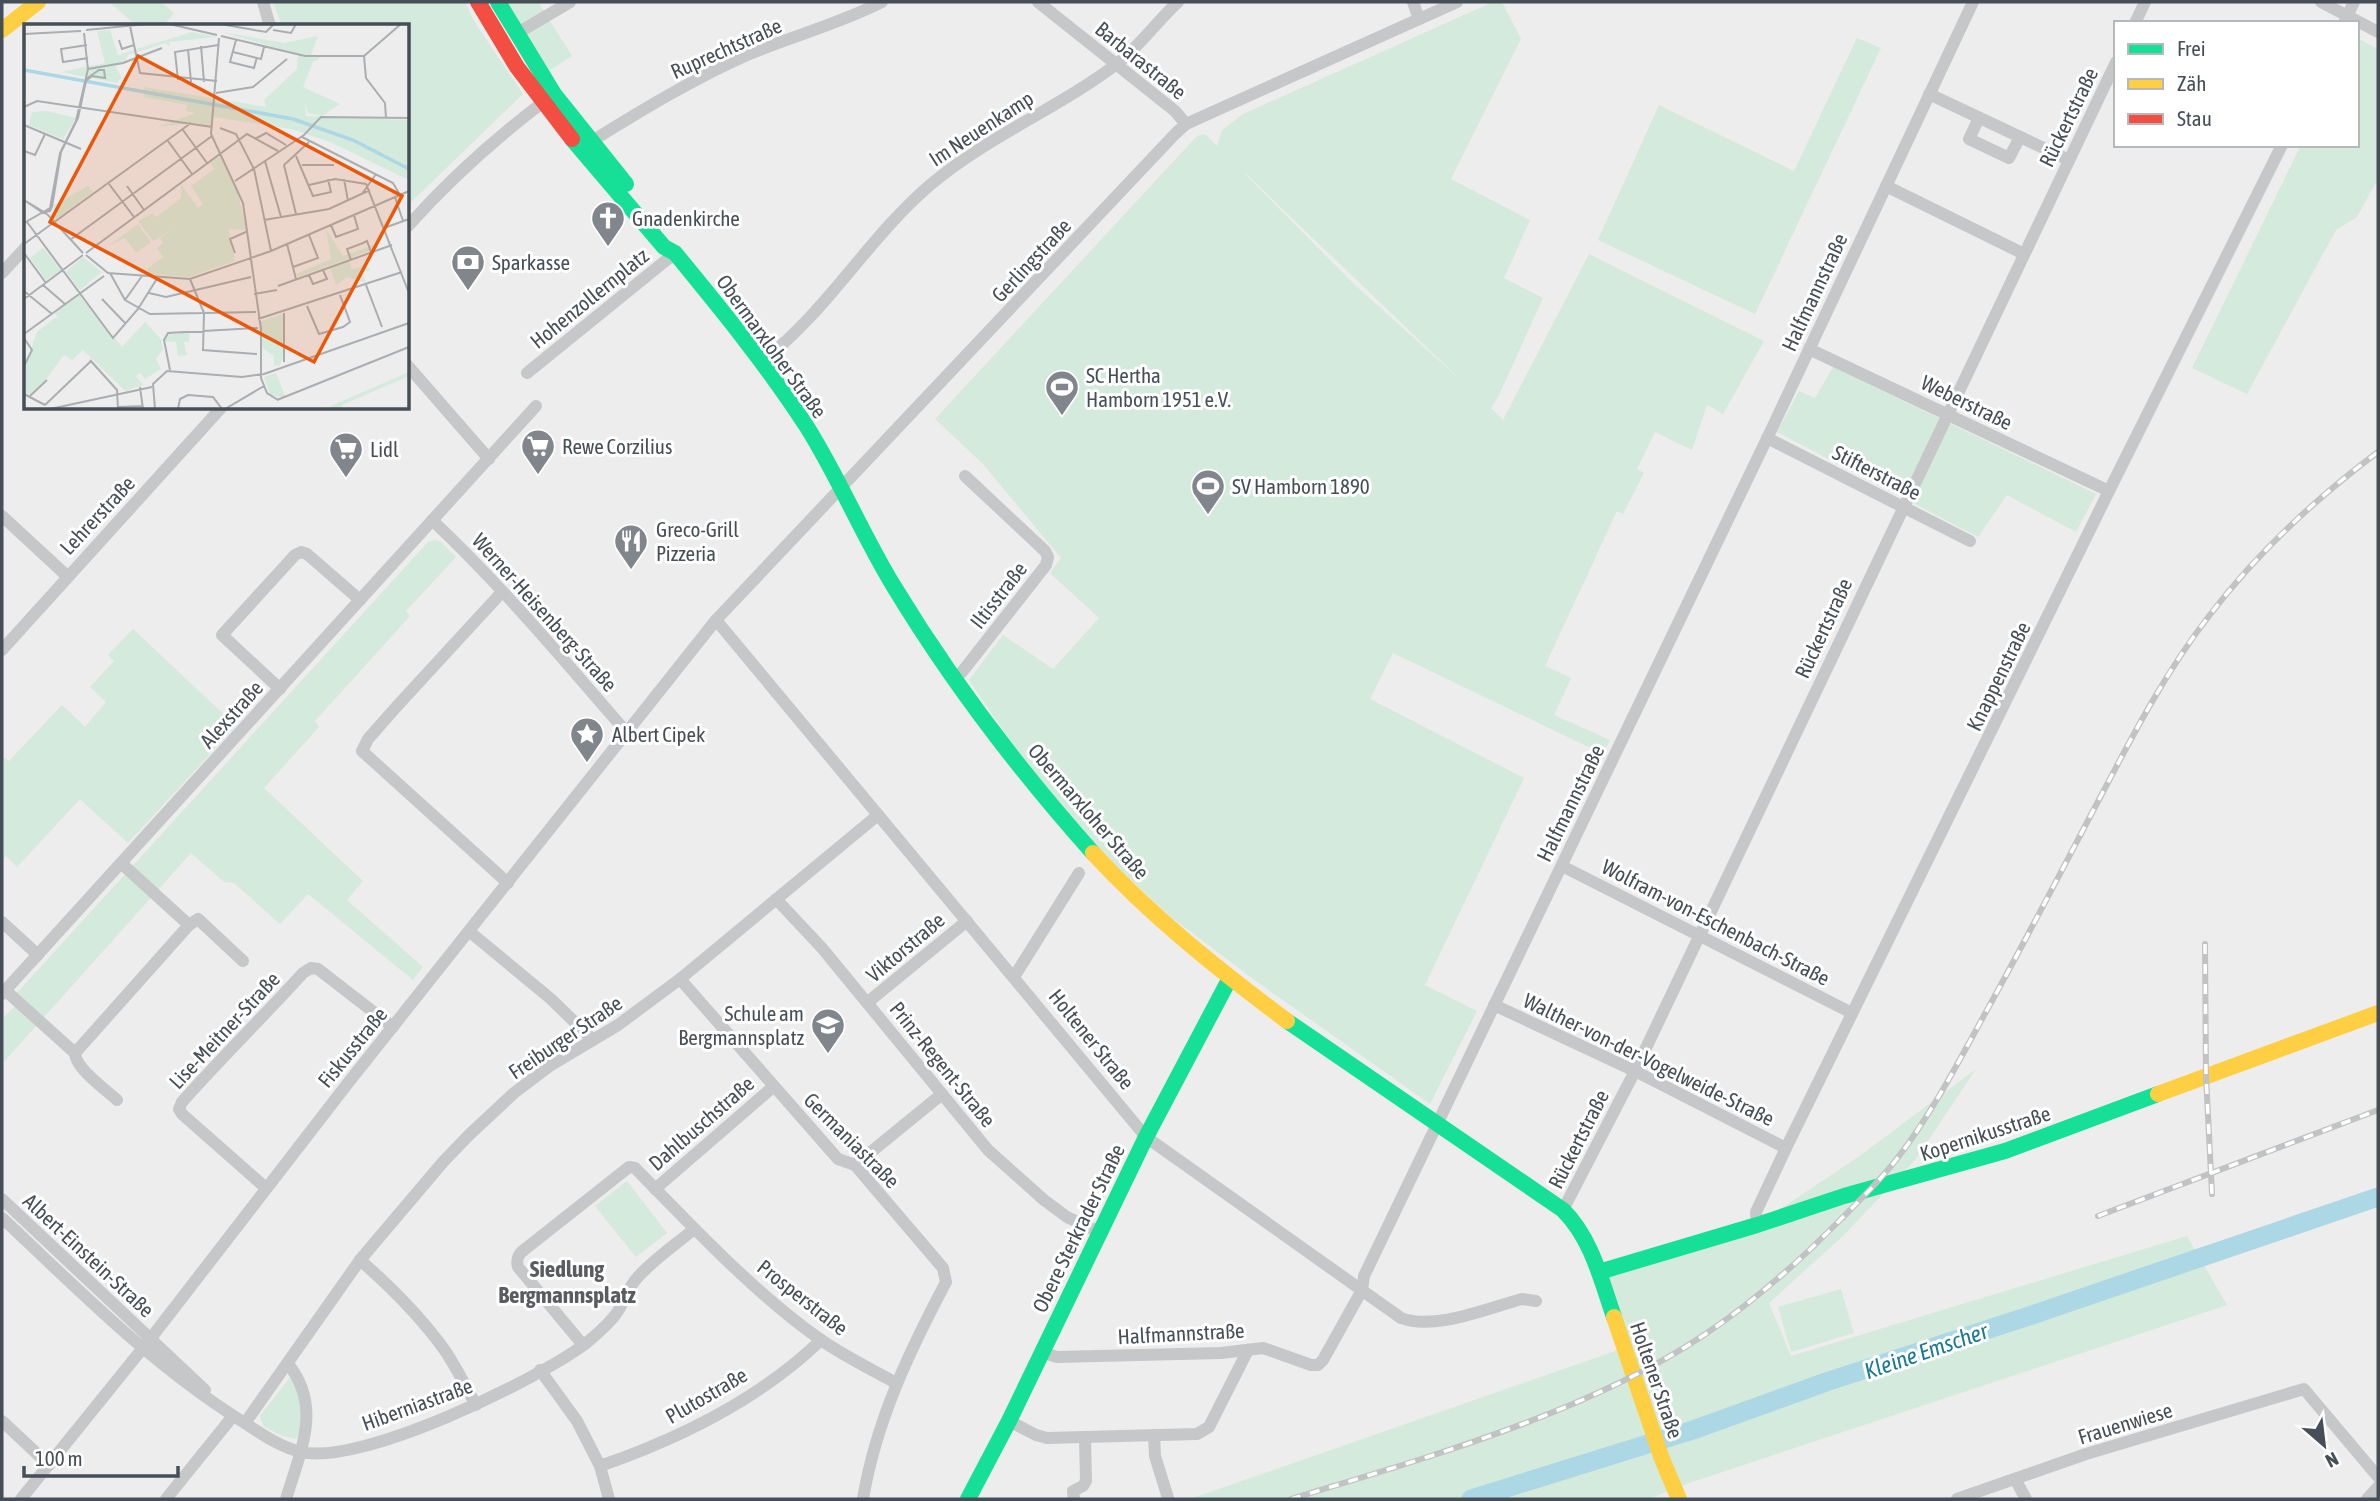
<svg xmlns="http://www.w3.org/2000/svg" width="2380" height="1501" viewBox="0 0 2380 1501" font-family="'Asap Condensed',sans-serif">
<rect width="100%" height="100%" fill="#ededed"/>
<g fill="#d3eadc" fill-rule="evenodd">
<polygon points="109,2 161,2 174,13 163,26 137,26"/>
<polygon points="273,2 465,2 474,21 523,94 408,205 408,26 282,26"/>
<polygon points="500,2 538,2 572,56 544,74"/>
<path d="M1493,2h9l19,37 -70,140 79,41 -26,58 39,20 -44,97 -8,13 12,12 86,-166 175,87 -41,73 -16,-9 -15,45 -37,-18 -18,37 7,4 -21,41 -6,-3 -72,155 26,12 -17,37 56,25 -7,14 -210,-101 -23,46 154,79 -99,207 52,26 -47,93 -174,-123 -85,-64 -66,-61 -80,-94 -56,-82 34,-45 50,34 46,-51 -49,-45 11,-15 -79,-95 -47,-44 262,-283 8,-2 12,12 5,-16 21,-16zM1245,174h1l218,209 -109,-98z"/>
<polygon points="1857,38 1881,48 1755,314 1598,240 1659,105 1794,171"/>
<polygon points="2357,38 2378,49 2378,179 2357,217 2336,230 2247,394 2192,368 2301,145 2357,145"/>
<polygon points="1833,367 2096,494 2076,532 2007,495 1978,537 1777,432 1799,391 1815,398"/>
<polygon points="435,540 441,542 456,557 406,611 410,616 315,721 319,727 264,788 363,881 347,900 423,967 413,980 308,894 280,924 234,883 224,882 191,853 3,1063 2,1019 15,1006 14,996 428,542"/>
<polygon points="133,629 236,726 128,843 80,799 17,867 6,856 2,860 2,756 9,761 62,705 85,727 106,702 90,687 114,661 108,655"/>
<polygon points="1976,1069 1915,1160 1843,1236 1769,1303 1791,1356 2187,1236 2227,1305 1689,1483 1648,1499 1190,1499 1624,1348 1599,1272 1757,1225 1861,1155"/>
<polygon points="627,1181 667,1233 636,1257 595,1206"/>
<polygon points="1841,1289 1854,1333 1791,1352 1778,1307"/>
<path d="M292,1375c9,13 15,51 4,64l-14,-3 -19,-10 -3,-10z"/>
</g>
<g fill="none" stroke-linecap="round" stroke-linejoin="round">
<polyline stroke="#acd7e5" stroke-width="19" points="1471,1499 1693,1430 1826,1382 2029,1316 2378,1197"/>
<g stroke="#c5c7c8" stroke-width="12">
<polyline points="263,2 270,26"/>
<polyline points="1038,2 1175,111 1186,124"/>
<polyline points="1413,2 1419,19"/>
<polyline points="2321,2 2378,32"/>
<polyline points="2135,23 2145,2"/>
<polyline points="2344,23 2354,2"/>
<polyline points="516,34 570,2"/>
<polyline points="1929,94 2069,160"/>
<polyline points="1979,118 1969,139 2009,158 2020,137"/>
<path d="M592,141c50,-31 101,-62 155,-86 45,-19 92,-31 135,-53"/>
<polyline points="1886,186 2024,254"/>
<path d="M408,226c42,-47 91,-91 142,-129"/>
<polyline points="2,273 26,247"/>
<polyline points="1809,349 2109,491"/>
<path d="M761,362c65,-49 107,-124 169,-177 58,-49 129,-77 188,-122 22,-17 39,-42 60,-61"/>
<polyline points="408,366 489,459"/>
<polyline points="527,373 675,253"/>
<polyline points="1767,438 1970,541"/>
<polyline points="2,516 67,576"/>
<path d="M432,520c70,66 132,140 195,213"/>
<polyline points="502,592 398,705 368,739 362,751 508,883"/>
<path d="M716,620l430,517 255,181c33,13 87,-10 121,-19l14,2"/>
<polyline points="2,650 221,408"/>
<polyline points="953,679 962,672 1046,565 1048,557 1045,551 965,476"/>
<polyline points="280,689 222,635 295,555 301,552 307,554 360,600"/>
<polyline points="1562,866 1852,1013"/>
<polyline points="776,899 822,948 988,1150 1044,1200 1067,1217 1099,1232"/>
<polyline points="2,922 38,955"/>
<polyline points="189,925 198,919 243,961"/>
<polyline points="470,932 551,999 592,1039"/>
<polyline points="1014,977 1079,873"/>
<path d="M680,979l158,180 17,6 88,103 3,14c-37,70 -70,139 -83,217"/>
<polyline points="5,990 75,1053 189,925 121,863"/>
<polyline points="2,994 536,406"/>
<polyline points="868,1002 967,921"/>
<polyline points="1494,1005 1635,1071 1786,1148"/>
<path d="M75,1053c0,15 30,36 42,47"/>
<polyline points="855,1165 942,1094"/>
<path d="M266,1188l-84,-74 -3,-5 3,-7c39,-44 81,-85 121,-129l8,-5 7,1 75,58"/>
<polyline points="655,1189 773,1087"/>
<polyline points="2,1199 205,1390"/>
<polyline points="1563,1210 1635,1071 2116,62"/>
<path d="M2,1218c76,71 149,146 238,202 19,12 39,27 61,32 60,14 234,-71 284,-108 11,-9 22,-18 31,-30 8,-11 11,-25 21,-36 16,-18 38,-33 56,-48"/>
<polyline points="1757,1225 1756,1212 1786,1148 2109,491 2282,145"/>
<path d="M360,1260c32,28 62,58 86,92 11,17 20,35 30,53"/>
<path d="M583,1345l-65,-78c-3,-11 3,-15 11,-21l100,-79 6,1c59,60 117,123 186,172 23,16 50,29 75,43"/>
<polyline points="1041,1352 1057,1357 1221,1353 1263,1348 1311,1365 1318,1365 1323,1360 1362,1290 1364,1276 1773,426 1973,2"/>
<polyline points="540,1370 577,1421 600,1466 609,1499"/>
<polyline points="2,1421 49,1465"/>
<polyline points="1009,1421 1036,1435 1047,1438 1197,1434 1209,1427 1248,1350"/>
<polyline points="245,1423 360,1260 443,1162 469,1135 514,1093 551,1065 618,1025 680,979 878,815"/>
<polyline points="1154,1435 1155,1456 1168,1498"/>
<path d="M600,1466c78,-27 161,-68 221,-126"/>
<polyline points="2015,1479 2026,1499"/>
<polyline points="21,1499 151,1338 348,1083 716,620 1175,134 1186,124 1457,2"/>
<polyline points="166,1499 233,1416"/>
<path d="M286,1499c14,-47 37,-92 2,-135"/>
<polyline points="1074,1499 1073,1491 1083,1486 1086,1481 1085,1437"/>
<polyline points="1957,1499 2086,1454 2304,1389 2378,1477"/>
<polyline points="2367,1499 2378,1487"/>
</g>
<g stroke="#16e098" stroke-width="16">
<polyline points="498,2 554,94 626,184"/>
<path d="M572,139l92,108 11,6c46,56 92,112 132,174 32,51 55,107 86,158 58,96 126,185 200,268"/>
<path d="M1287,1021l276,189c29,29 38,70 51,107"/>
<polyline points="1599,1272 1757,1225 1844,1196 2005,1151 2158,1094"/>
<polyline points="968,1499 1009,1421 1146,1137 1230,978"/>
</g>
<g stroke="#ffcf43" stroke-width="16">
<polyline points="2,30 38,2"/>
<path d="M1093,853c59,64 126,117 194,168"/>
<polyline points="2158,1094 2378,1013"/>
<polyline points="1614,1317 1662,1459 1679,1499"/>
</g>
<polyline stroke="#f24e42" stroke-width="16" points="478,2 517,67 572,139"/>
<g stroke="#c1c2c3" stroke-width="6">
<g id="rail">
<polyline points="2205,944 2206,1076 2212,1194"/>
<polyline points="2098,1216 2378,1110"/>
<path d="M1291,1499c134,-41 293,-85 410,-162 51,-34 96,-73 139,-117 20,-20 41,-40 59,-64 36,-47 64,-103 93,-155 38,-69 74,-139 111,-209 32,-61 64,-122 106,-176 48,-63 106,-117 169,-164"/>
</g>
</g>
<use href="#rail" stroke="#fff" stroke-width="3.5" stroke-dasharray="10" stroke-linecap="butt"/>
</g>
<defs>
<g id="church-pin" transform="scale(1.75)"><path d="M0 17L-7.5 6A9.5 9.5 0 1 1 7.5 6Z" fill="#80868c" stroke="#fff"/><path d="M-1.2-6h2.4v3.5h3.3v2.4h-3.3V6h-2.4V-.1h-3.3v-2.4h3.3Z" fill="#fff"/></g>
<g id="bank-pin" transform="scale(1.75)"><path d="M0 17L-7.5 6A9.5 9.5 0 1 1 7.5 6Z" fill="#80868c" stroke="#fff"/><path d="M-6-4H6V4H-6ZM0-2.3a2.3 2.3 0 1 0 0 4.6a2.3 2.3 0 1 0 0-4.6Z" fill="#fff"/></g>
<g id="stadium-pin" transform="scale(1.75)"><path d="M0 17L-7.5 6A9.5 9.5 0 1 1 7.5 6Z" fill="#80868c" stroke="#fff"/><path d="M0-5a6.5 5 0 1 0 0 10a6.5 5 0 1 0 0-10ZM-3.5-1.8h7v3.6h-7Z" fill="#fff"/></g>
<g id="supermarket-pin" transform="scale(1.75)"><path d="M0 17L-7.5 6A9.5 9.5 0 1 1 7.5 6Z" fill="#80868c" stroke="#fff"/><path d="M-6-5.5h2.5l.6 2H6L4.5 2H-2.5L-4.4-4H-6ZM-1.5 3.2a1.3 1.3 0 1 0 .1 0ZM3 3.2a1.3 1.3 0 1 0 .1 0Z" fill="#fff"/></g>
<g id="restaurant-pin" transform="scale(1.75)"><path d="M0 17L-7.5 6A9.5 9.5 0 1 1 7.5 6Z" fill="#80868c" stroke="#fff"/><path d="M-5-6h1v4h1v-4h1v4h1v-4h1v5L-1.5 .5V6h-2V.5L-5-1ZM5-6V6H3V1.5H1.5Q1.5-4 5-6Z" fill="#fff"/></g>
<g id="sight-pin" transform="scale(1.75)"><path d="M0 17L-7.5 6A9.5 9.5 0 1 1 7.5 6Z" fill="#80868c" stroke="#fff"/><path d="M0-6L1.8-2.2L6-1.7L2.9 1.2L3.7 5.4L0 3.3L-3.7 5.4L-2.9 1.2L-6-1.7L-1.8-2.2Z" fill="#fff"/></g>
<g id="school-pin" transform="scale(1.75)"><path d="M0 17L-7.5 6A9.5 9.5 0 1 1 7.5 6Z" fill="#80868c" stroke="#fff"/><path d="M0-5L7-2L0 1L-7-2ZM-4 1L0 2.5L4 1V4Q0 6-4 4Z" fill="#fff"/></g>
</defs>
<g fill-rule="evenodd">
<use href="#church-pin" x="608" y="218"/>
<use href="#bank-pin" x="468" y="262"/>
<use href="#stadium-pin" x="1062" y="387"/>
<use href="#supermarket-pin" x="538" y="446"/>
<use href="#supermarket-pin" x="346" y="449"/>
<use href="#stadium-pin" x="1208" y="486"/>
<use href="#restaurant-pin" x="631" y="541"/>
<use href="#sight-pin" x="587" y="734"/>
<use href="#school-pin" x="828" y="1025"/>
</g>
<g text-anchor="middle" dominant-baseline="central" stroke-width="6" stroke-linejoin="round" paint-order="stroke">
<g font-size="21" fill="#464f57" stroke="#fff">
<text transform="translate(726 48) rotate(-24)">Ruprechtstraße</text>
<text transform="translate(1141 60) rotate(39)">Barbarastraße</text>
<text transform="translate(2068 117) rotate(-64)">Rückertstraße</text>
<text transform="translate(981 128) rotate(-33)">Im Neuenkamp</text>
<text transform="translate(1031 260) rotate(-47)">Gerlingstraße</text>
<text transform="translate(1814 292) rotate(-65)">Halfmannstraße</text>
<text transform="translate(589 298) rotate(-39)">Hohenzollernplatz</text>
<text transform="translate(772 346) rotate(54)">Obermarxloher Straße</text>
<text transform="translate(1967 402) rotate(26)">Weberstraße</text>
<text transform="translate(1877 472) rotate(27)">Stifterstraße</text>
<text transform="translate(97 515) rotate(-47)">Lehrerstraße</text>
<text transform="translate(998 595) rotate(-52)">Iltisstraße</text>
<text transform="translate(545 612) rotate(48)">Werner-Heisenberg-Straße</text>
<text transform="translate(1823 628) rotate(-65)">Rückertstraße</text>
<text transform="translate(1998 676) rotate(-64)">Knappenstraße</text>
<text transform="translate(231 714) rotate(-48)">Alexstraße</text>
<text transform="translate(1570 803) rotate(-64)">Halfmannstraße</text>
<text transform="translate(1089 811) rotate(49)">Obermarxloher Straße</text>
<text transform="translate(1716 922) rotate(27)">Wolfram-von-Eschenbach-Straße</text>
<text transform="translate(905 947) rotate(-40)">Viktorstraße</text>
<text transform="translate(224 1030) rotate(-47)">Lise-Meitner-Straße</text>
<text transform="translate(565 1037) rotate(-34)">Freiburger Straße</text>
<text transform="translate(1092 1039) rotate(51)">Holtener Straße</text>
<text transform="translate(352 1047) rotate(-51)">Fiskusstraße</text>
<text transform="translate(1649 1059) rotate(26)">Walther-von-der-Vogelweide-Straße</text>
<text transform="translate(943 1064) rotate(51)">Prinz-Regent-Straße</text>
<text transform="translate(701 1123) rotate(-41)">Dahlbuschstraße</text>
<text transform="translate(1985 1133) rotate(-18)">Kopernikusstraße</text>
<text transform="translate(1578 1139) rotate(-63)">Rückertstraße</text>
<text transform="translate(852 1140) rotate(45)">Germaniastraße</text>
<text transform="translate(1078 1228) rotate(-64)">Obere Sterkrader Straße</text>
<text transform="translate(89 1255) rotate(43)">Albert-Einstein-Straße</text>
<text transform="translate(803 1297) rotate(38)">Prosperstraße</text>
<text transform="translate(1181 1333) rotate(-3)">Halfmannstraße</text>
<text transform="translate(1657 1380) rotate(71)">Holtener Straße</text>
<text transform="translate(706 1395) rotate(-30)">Plutostraße</text>
<text transform="translate(417 1404) rotate(-20)">Hiberniastraße</text>
<text transform="translate(2125 1423) rotate(-17)">Frauenwiese</text>
</g>
<g font-size="21" fill="#464f57" stroke="#fff" text-anchor="start">
<text x="632" y="218">Gnadenkirche</text>
<text x="492" y="262">Sparkasse</text>
<text x="1086" y="375">SC Hertha<tspan x="1086" dy="24">Hamborn 1951 e.V.</tspan></text>
<text x="562" y="446">Rewe Corzilius</text>
<text x="370" y="449">Lidl</text>
<text x="1232" y="486">SV Hamborn 1890</text>
<text x="656" y="529">Greco-Grill<tspan x="656" dy="24">Pizzeria</tspan></text>
<text x="612" y="734">Albert Cipek</text>
<text x="804" y="1013" text-anchor="end">Schule am<tspan x="804" dy="24">Bergmannsplatz</tspan></text>
</g>
<g font-size="23" font-weight="bold" fill="#595c60" stroke="#fff">
<text x="567" y="1269">Siedlung<tspan x="567" dy="26">Bergmannsplatz</tspan></text>
</g>
<g font-size="23" font-style="italic" fill="#1b7995" stroke="#fff">
<text transform="translate(1926 1351) rotate(-19)">Kleine Emscher</text>
</g>
</g>
<g transform="translate(24 24)">
<rect width="385" height="385" fill="#ededed"/>
<path d="M86,6l8,25 74,-23 24,5 -47,5 1,4 -5,-3 -37,12 -4,9 -9,2 7,12 -5,5 -56,-11 44,-9 -8,-32zM198,8l62,11 34,-7 -7,19 12,1 -10,6 -10,25 37,17 -18,12 -14,-3 -3,-11 1,14 103,4v60l-79,-38 -39,-13 -77,-12 -2,10 -21,-4 -33,4 37,-14 -9,-2 1,-6 -43,-8v-10l122,20 -2,-7 33,-31 1,-15zM23,87l29,7 -13,21 -34,-14 3,-13zM196,132l18,36 8,38 -17,-1 6,32 -46,16 -42,-3 1,-6 15,-11 -6,-9 6,-5 -3,-5 13,-9 -20,12 -15,-20 15,-8 3,4 25,-19v-14l17,24 5,-4 -12,-18 23,-17 -4,-6zM64,162l5,6 -38,28 -1,-15zM114,200l13,18 -15,11 -11,-15 -17,8zM302,205l17,27 33,-12 1,4 -79,29 -2,-3 35,-15zM19,224l18,22 -15,10 -16,-22zM59,233l19,15 -22,18 -14,-18zM325,237l3,8 15,-3 3,4 -7,3 3,10 -19,-6 -11,8 -6,-17zM55,271l43,52 23,-25 16,17 2,10 -7,10 5,10 -16,10 -5,-6 -4,3 7,9 -18,6 -42,-41 -11,10 -8,-5 -20,27 -14,13 -6,-3v-23l13,-37 19,-15 4,3 -5,-7zM259,290v43l-3,8 -6,1v-10l-13,-9v-26zM166,308l-1,10h-5l3,13 -9,1 -2,-14 -11,-1 1,-6zM385,348v4l-67,29v4h-18zM252,349l10,25 -16,-3 -6,-18z" fill="#d3eadc"/>
<path fill="none" stroke="#acd7e5" stroke-width="3.5" d="M0,46l269,49 60,21 56,29"/>
<path fill="none" stroke="#aaaeb1" stroke-width="2" d="M145,0l48,11M196,0l46,8 8,-8M106,2l10,47 77,8M62,6l61,-6M249,6l18,3 5,-9M60,9l4,37M0,10l57,-3M197,12l84,20h59l37,-32M195,14l-8,96 32,69 18,126v49l6,15 11,7M95,16l3,9 12,-4M212,16l-6,22 24,6 3,-11M63,21l-26,4 2,13 25,-4M177,22l3,36M164,25l3,33M209,28l28,7 3,-12M340,32l2,22 19,25 1,15M64,45l35,-6 39,-15M154,56l-3,-28 43,-7M192,69l37,-6 34,-28M0,83l13,-6 175,26M0,101l57,24M196,104l16,6 18,35 17,82M159,106l24,33M278,113l91,46 7,12M231,115l11,-6 20,12M144,117l24,33M0,127l11,4 10,-21M272,132l17,40 18,-4 -3,-13M241,137l16,56M278,141h32M320,155l4,22M211,157l69,-46 17,-18 88,1M85,160l25,33M285,161l26,-6 31,5 43,109M103,162l17,24M338,170l14,-20M371,173l8,24M0,176l24,15 35,38M0,176l20,12 6,-3 11,-58 17,-33 8,-39 13,-9h5l1,8 -13,-2 -6,5 -8,37 -17,34 -9,55 -2,4 -7,2 -19,-13M272,190l-12,-49 25,-23M240,196l65,-11 41,-19M3,198l86,116 25,-29 20,-32M0,199l26,-15 10,-55 16,-32 12,-52M307,201l5,12 22,-8 -4,-14M360,204l25,-9M46,216l142,-104M0,220l167,-121M263,220l9,35M0,229l22,30M62,229l161,-119 31,17M211,229l-5,-14 18,-8M62,231l22,18 82,6 81,-28 138,-60M327,236l-4,-11 16,-6 4,-2 4,11M269,243l25,-9 -9,-23M86,249l15,27 25,14 106,-2M285,251l4,9 14,-5 -4,-9M166,255l14,34 -1,37 54,4M19,261l22,19M342,261l16,42M254,262l114,-41M0,267l28,23M125,269l17,4 85,-20M230,270l23,-4M0,275l59,-44M78,275l24,25M101,276l17,-24M283,282l12,28 24,-7 7,-5 -10,-27M234,295l144,-47M0,310l80,-58M0,314l8,12 -8,16M66,336l27,30 1,19M260,338v-49M146,346l-6,-30 4,-7 90,-5M116,363l3,22M0,370l21,11M6,372l17,-16M253,376l132,-53M21,381l46,-44M94,383l24,-1M26,385l102,-22M131,385l-2,-25 14,-13 75,6 22,-3 145,-51M154,385l2,-10 8,-4 25,2 9,12M201,385l39,-23"/>
<path fill="#e8590c" fill-opacity="0.15" stroke="#e8590c" stroke-width="3.5" d="M114,32l264,140 -88,166 -264,-140z"/>
<rect width="385" height="385" fill="none" stroke="#464f57" stroke-width="3.5"/>
</g>
<rect width="2380" height="1501" fill="none" stroke="#464f57" stroke-width="7"/>
<rect x="2114" y="21" width="245" height="126" fill="#ffffff" stroke="#b5b9bc" stroke-width="2"/>
<rect x="2128" y="44" width="35" height="10" fill="#16e098" stroke="#b5b9bc" stroke-width="2"/>
<text x="2177" y="56" font-size="21" fill="#464f57">Frei</text>
<rect x="2128" y="79" width="35" height="10" fill="#ffcf43" stroke="#b5b9bc" stroke-width="2"/>
<text x="2177" y="91" font-size="21" fill="#464f57">Zäh</text>
<rect x="2128" y="114" width="35" height="10" fill="#f24e42" stroke="#b5b9bc" stroke-width="2"/>
<text x="2177" y="126" font-size="21" fill="#464f57">Stau</text>
<g transform="translate(2324 1445) rotate(152)" stroke="#ffffff" stroke-width="5" paint-order="stroke">
<path d="M0-5L12 26L0 18L-12 26Z" fill="#464f57"/>
<text y="-10" font-size="19" font-weight="bold" text-anchor="middle" fill="#464f57">N</text>
</g>
<path d="M24 1466v10h154v-10" fill="none" stroke="#464f57" stroke-width="3.5"/>
<text x="35" y="1466" font-size="21" fill="#464f57" stroke="#ffffff" stroke-width="5" paint-order="stroke">100 m</text>
</svg>
